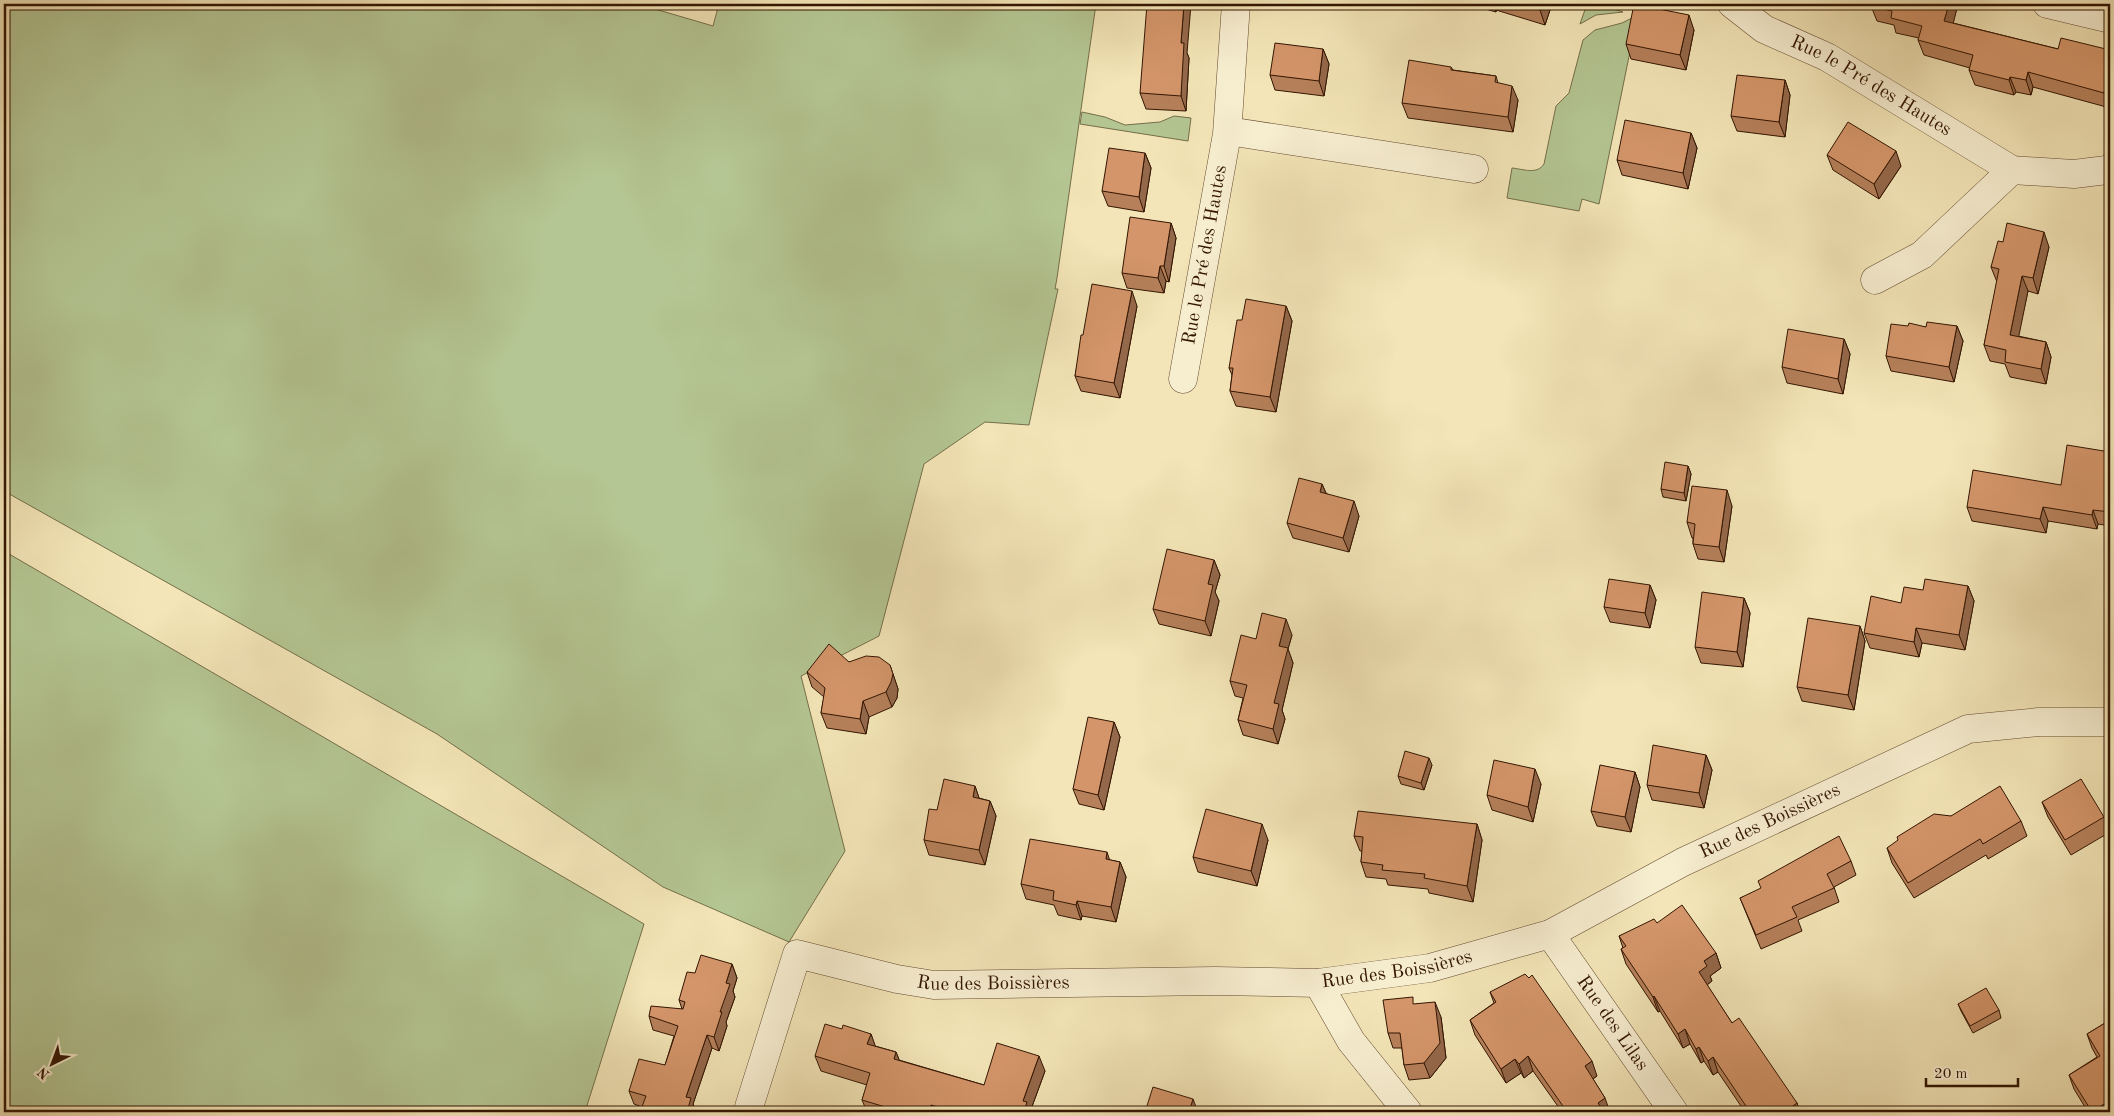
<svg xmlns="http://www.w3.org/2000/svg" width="2114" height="1116" viewBox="0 0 2114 1116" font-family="'Old Standard TT',serif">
<rect width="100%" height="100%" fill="#f3e5b7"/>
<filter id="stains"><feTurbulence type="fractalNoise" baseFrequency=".004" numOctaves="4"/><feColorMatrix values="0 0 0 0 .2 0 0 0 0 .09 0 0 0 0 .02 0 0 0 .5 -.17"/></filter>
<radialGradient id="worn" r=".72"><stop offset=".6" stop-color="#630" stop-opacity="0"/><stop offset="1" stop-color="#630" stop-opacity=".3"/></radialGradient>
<g fill="#b4c693" stroke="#746e4a">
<polygon points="4,4 638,4 713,26 719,4 1096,4 1057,278 1055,289 1058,289 1029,425 985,422 924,464 879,636 801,676 845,851 789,942 663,887 437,734 4,491"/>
<polygon points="1587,4 1598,4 1623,12 1596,15 1580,24"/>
<path d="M1634,17l1,10 -36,177 -17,-5 -3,12 -72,-13 5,-30c11,1 25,7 32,-4l12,-58 13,-13 14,-53 12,-10 27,-7z"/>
<polygon points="1082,112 1105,117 1125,125 1160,122 1174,116 1191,118 1188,141 1080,124"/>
<polygon points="4,551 644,924 585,1112 4,1112"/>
</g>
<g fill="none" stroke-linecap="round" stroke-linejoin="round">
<g stroke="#63492f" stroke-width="29">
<g id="minor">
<path id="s1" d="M1732,4l32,25 63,28 185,113 62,4 33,-4 3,-2"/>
<polyline points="2047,4 2110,19"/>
<polyline points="1228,131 1474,169"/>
<polyline points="1875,280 1922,255 2012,170"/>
<path id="s2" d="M1183,379l44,-245 9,-130"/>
<path id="s3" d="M1550,934l124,178"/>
<polyline points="1318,983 1351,1041 1408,1112"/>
<path id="s4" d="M749,1107l48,-153 100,25 37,6 281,-4 103,2 112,-15 120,-34 133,-72 285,-133 71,-7h71"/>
</g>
</g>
<use href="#minor" stroke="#f7eed0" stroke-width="28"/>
</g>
<g fill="#b5805a" stroke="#331502">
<polygon points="1468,4 1552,4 1545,25 1496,10 1496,12"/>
<polygon points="1872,4 1958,4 1953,23 2058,49 2110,50 2110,108 2033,87 2031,95 2016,92 2014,95 1975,85 1969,70 1970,68 1924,55 1918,40 1919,38 1896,33 1894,25 1877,21 1871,6"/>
<polygon points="1694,30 1686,70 1631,59 1626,44"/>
<polygon points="1323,49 1329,64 1324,96 1275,90 1270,75"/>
<polygon points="1187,53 1189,58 1186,111 1146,109 1140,93"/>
<polygon points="1451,67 1453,70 1496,76 1498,83 1518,100 1513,132 1408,118 1402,103"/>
<polygon points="1785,80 1790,95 1785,137 1737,131 1731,116"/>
<polygon points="1691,133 1697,148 1688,189 1622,175 1617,160"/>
<polygon points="1145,153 1151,168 1144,212 1108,206 1102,191"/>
<polygon points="1827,155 1901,166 1879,199 1833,170"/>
<polygon points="1171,223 1176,238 1169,282 1166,281 1164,293 1127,288 1122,273"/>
<polygon points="2003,242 2049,247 2038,294 2028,291 2018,336 2046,342 2051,357 2046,384 2010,377 2005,364 1990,361 1984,345 1997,282 1991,267"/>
<polygon points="1137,306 1120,398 1081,391 1075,376 1083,335"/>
<polygon points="1286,306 1292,321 1276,412 1236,406 1230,391 1232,375 1229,368"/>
<polygon points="1908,326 1926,327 1957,326 1963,341 1954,382 1891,371 1886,356"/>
<polygon points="1844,339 1850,354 1843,394 1787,383 1782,367"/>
<polygon points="2110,452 2110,526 2098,524 2097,529 2048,521 2046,533 1972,521 1967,507 2061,485"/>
<polygon points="1688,466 1691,474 1686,501 1663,497 1661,489"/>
<polygon points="1322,484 1326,493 1359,516 1349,552 1293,538 1287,523"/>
<polygon points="1732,506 1724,562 1698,559 1693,544 1693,538 1692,538 1687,522"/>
<polygon points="1214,560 1220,575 1215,592 1219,601 1211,636 1159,624 1153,609"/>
<polygon points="1650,585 1656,600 1650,628 1610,622 1604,607"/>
<polygon points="1968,586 1974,601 1965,650 1922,643 1919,657 1870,648 1864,633 1901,603"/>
<polygon points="1744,598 1750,613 1743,667 1701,663 1695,647"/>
<polygon points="1860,626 1865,641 1854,710 1802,701 1797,687"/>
<polygon points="1292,635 1288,649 1293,663 1282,710 1285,719 1278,744 1243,735 1238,720 1243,698 1235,696 1230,681 1256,639"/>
<polygon points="849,662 890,665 898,689 897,698 892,707 869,717 866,734 827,728 821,713 824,697 812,687 807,672"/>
<polygon points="1114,722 1120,737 1104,810 1079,804 1073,789"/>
<polygon points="1706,755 1712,770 1704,808 1652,800 1647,785"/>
<polygon points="1432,765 1424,790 1401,784 1398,776"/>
<polygon points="1635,772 1640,787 1631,832 1597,826 1591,811"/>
<polygon points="1541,784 1533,822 1492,810 1487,795"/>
<polygon points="975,786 979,798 990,801 996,816 985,865 929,855 924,840 937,810"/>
<polygon points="2042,802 2104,817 2110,832 2071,855 2048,817"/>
<polygon points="1951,816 2021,821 2027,836 1988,859 1986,855 1914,898 1892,863 1887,848"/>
<polygon points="1477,824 1482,840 1473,902 1429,893 1428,889 1388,885 1386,879 1366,877 1361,862 1362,851 1360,851 1354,836"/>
<polygon points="1268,840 1257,886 1198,872 1193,857"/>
<polygon points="1110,860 1120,862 1126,877 1116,922 1082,916 1081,920 1058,915 1054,905 1026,899 1021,884"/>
<polygon points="1851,861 1856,875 1834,887 1839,902 1798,920 1802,931 1761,949 1740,898"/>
<polygon points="1657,923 1716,953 1721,968 1710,976 1712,981 1707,985 1732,1023 1797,1103 1800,1112 1745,1112 1718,1072 1713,1075 1704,1061 1701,1063 1690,1044 1683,1048 1660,1011 1658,1012 1626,964 1621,949 1623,948 1619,936"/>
<polygon points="732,964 737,978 733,991 735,997 726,1022 727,1026 719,1051 712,1048 693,1104 696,1112 640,1112 642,1107 634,1104 629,1091 665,1065 674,1036 653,1030 649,1016 682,1009 679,1000 695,973"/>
<polygon points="1490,992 1597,1076 1593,1079 1605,1098 1562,1112 1533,1071 1524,1078 1521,1073 1506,1083 1475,1035 1470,1020 1494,1003"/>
<polygon points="1416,1004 1441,1017 1446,1058 1430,1078 1409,1080 1404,1065 1402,1048 1393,1048 1388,1033"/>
<polygon points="1958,1004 1999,1010 2001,1018 1973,1033 1961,1011"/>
<polygon points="2110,1020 2110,1112 2088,1112 2074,1089 2069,1075 2097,1057 2092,1048 2087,1034"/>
<polygon points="842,1029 871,1034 875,1046 896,1052 899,1060 984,1085 1045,1071 1030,1112 867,1112 862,1100 867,1085 821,1071 815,1056"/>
</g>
<g fill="#94684a" stroke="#331502">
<polygon points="1184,4 1191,4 1187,53 1189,58 1186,111 1181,96 1181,43"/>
<polygon points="1493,4 1494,4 1496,10 1496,12"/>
<polygon points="1542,4 1552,4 1545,25 1540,10"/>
<polygon points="1949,4 1958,4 1950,36 1944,21"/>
<polygon points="1689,15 1694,30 1686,70 1680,55"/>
<polygon points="1323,49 1329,64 1324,96 1319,81"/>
<polygon points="2028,72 2033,87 2031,95 2026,80"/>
<polygon points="2010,77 2016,92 2014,95 2009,80"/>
<polygon points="1785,80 1790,95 1785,137 1779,122"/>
<polygon points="2106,84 2110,95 2110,108 2104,93"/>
<polygon points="1512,86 1518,100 1513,132 1508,117"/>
<polygon points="1691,133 1697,148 1688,189 1683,173"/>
<polygon points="1896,151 1901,166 1879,199 1874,184"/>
<polygon points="1145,153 1151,168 1144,212 1139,197"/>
<polygon points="1171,223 1176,238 1169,282 1164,266"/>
<polygon points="2044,232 2049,247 2038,294 2033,278"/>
<polygon points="1160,266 1166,281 1164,293 1158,278"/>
<polygon points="2022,276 2028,291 2016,350 2010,335"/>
<polygon points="1132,291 1137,306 1120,398 1114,383"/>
<polygon points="1286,306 1292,321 1276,412 1270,397"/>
<polygon points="1957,326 1963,341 1954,382 1949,367"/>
<polygon points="1844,339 1850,354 1843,394 1838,379"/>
<polygon points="2046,342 2051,357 2046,384 2041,369"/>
<polygon points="1688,466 1691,474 1686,501 1684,493"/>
<polygon points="1322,484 1328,498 1320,492"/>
<polygon points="1727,490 1732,506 1724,562 1719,547"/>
<polygon points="1354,501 1359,516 1349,552 1343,538"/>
<polygon points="2043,507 2048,521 2046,533 2040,519"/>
<polygon points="2093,510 2098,524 2097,529 2092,515"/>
<polygon points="1214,560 1220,575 1215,592 1219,601 1211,636 1205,621 1208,584"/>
<polygon points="1650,585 1656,600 1650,628 1645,613"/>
<polygon points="1968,586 1974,601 1965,650 1959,635"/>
<polygon points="1744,598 1750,613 1743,667 1737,652"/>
<polygon points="1286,619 1292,635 1288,649 1293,663 1282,710 1285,719 1278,744 1273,729 1274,703 1279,646"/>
<polygon points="1860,626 1865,641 1854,710 1848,695"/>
<polygon points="1916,628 1922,643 1919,657 1914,642"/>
<polygon points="893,674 898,689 897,698 892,707 886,692"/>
<polygon points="863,701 869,717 866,734 860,719"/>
<polygon points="1114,722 1120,737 1104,810 1098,795"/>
<polygon points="1706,755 1712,770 1704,808 1699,793"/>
<polygon points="1429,758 1432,765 1424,790 1421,783"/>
<polygon points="1535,769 1541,784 1533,822 1528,807"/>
<polygon points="1635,772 1640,787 1631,832 1625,817"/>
<polygon points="975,786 980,801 973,797"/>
<polygon points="990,801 996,816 985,865 979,850"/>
<polygon points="1262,824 1268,840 1257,886 1251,871"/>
<polygon points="1477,824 1482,840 1473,902 1467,886"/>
<polygon points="1107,852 1112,867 1106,859"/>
<polygon points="1120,862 1126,877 1116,922 1111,907"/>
<polygon points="1077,901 1082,916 1081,920 1076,905"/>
<polygon points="1716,953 1721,968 1710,976 1712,981 1704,987 1699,972 1704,961"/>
<polygon points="732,964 737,978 733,991 735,997 726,1022 727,1026 719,1051 714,1037 726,983"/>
<polygon points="1654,996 1660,1011 1658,1012 1653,997"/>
<polygon points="1435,1002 1441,1017 1446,1058 1430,1078 1424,1063"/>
<polygon points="1685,1029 1690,1044 1683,1048 1678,1034"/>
<polygon points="871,1034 876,1048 867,1044"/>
<polygon points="707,1035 712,1048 693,1104 696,1112 687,1112 686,1097"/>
<polygon points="1699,1047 1704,1061 1701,1063 1696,1049"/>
<polygon points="896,1052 902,1067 894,1059"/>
<polygon points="1039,1056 1045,1071 1030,1112 1024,1112 1023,1101"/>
<polygon points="1528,1056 1533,1071 1524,1078 1519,1064"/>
<polygon points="1713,1057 1718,1072 1713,1075 1708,1061"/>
<polygon points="1515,1059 1521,1073 1506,1083 1501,1069"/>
<polygon points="1592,1061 1597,1076 1591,1080 1585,1066"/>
<polygon points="1605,1098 1610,1112 1601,1112 1598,1103"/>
<polygon points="1193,1099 1198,1112 1189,1112"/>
<polygon points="2110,1100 2110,1112 2092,1112"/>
<polygon points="1797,1103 1800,1112 1792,1112 1790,1108"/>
<polygon points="931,1105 934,1112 929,1112"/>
</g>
<g fill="#d39569" stroke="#331502">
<polygon points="1147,4 1184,4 1181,43 1184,43 1181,96 1140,93"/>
<polygon points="1519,4 1542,4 1540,10"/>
<polygon points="1634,4 1689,15 1680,55 1626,44"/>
<polygon points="1872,4 1949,4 1944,21 2058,49 2061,38 2110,50 2110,82 2106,84 2104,93 2028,72 2026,80 2010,77 2009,80 1969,70 1973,55 1918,40 1922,26 1891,18 1892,11 1871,6"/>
<polygon points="1275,43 1323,49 1319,81 1270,75"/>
<polygon points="1409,60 1451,67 1451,70 1496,76 1495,82 1512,86 1508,117 1402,103"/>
<polygon points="1737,75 1785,80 1779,122 1731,116"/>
<polygon points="1625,120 1691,133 1683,173 1617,160"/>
<polygon points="1848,122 1896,151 1874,184 1827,155"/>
<polygon points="1109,148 1145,153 1139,197 1102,191"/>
<polygon points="1130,217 1171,223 1164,266 1160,266 1158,278 1122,273"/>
<polygon points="2007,223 2044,232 2033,278 2022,276 2010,335 2046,342 2041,369 2005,362 2006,350 1984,345 1999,269 1991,267 1998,241 2003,242"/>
<polygon points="1092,284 1132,291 1114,383 1075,376 1081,335 1083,335"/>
<polygon points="1246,299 1286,306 1270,397 1230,391 1233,368 1229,368 1237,320 1242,320"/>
<polygon points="1927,322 1957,326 1949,367 1886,356 1891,324 1908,326 1909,323 1926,327"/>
<polygon points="1788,329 1844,339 1838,379 1782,367"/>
<polygon points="2067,445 2110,452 2110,512 2093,510 2092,515 2043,507 2040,519 1967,507 1973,470 2061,485"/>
<polygon points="1665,462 1688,466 1684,493 1661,489"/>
<polygon points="1299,478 1322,484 1320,492 1354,501 1343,538 1287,523"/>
<polygon points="1692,486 1727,490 1719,547 1693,544 1695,524 1687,522"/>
<polygon points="1167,549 1214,560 1208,584 1213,585 1205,621 1153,609"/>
<polygon points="1609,579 1650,585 1645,613 1604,607"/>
<polygon points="1925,579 1968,586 1959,635 1916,628 1914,642 1864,633 1871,596 1901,603 1904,587 1923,590"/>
<polygon points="1702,592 1744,598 1737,652 1695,647"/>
<polygon points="1262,613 1286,619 1279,646 1288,648 1274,703 1279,704 1273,729 1238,720 1247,685 1230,681 1241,635 1256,639"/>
<polygon points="1808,618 1860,626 1848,695 1797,687"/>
<polygon points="829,644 849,662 866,656 879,657 890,665 893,674 891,682 886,692 863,701 860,719 821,713 825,688 807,672"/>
<polygon points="1088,717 1114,722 1098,795 1073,789"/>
<polygon points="1653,745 1706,755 1699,793 1647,785"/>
<polygon points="1405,751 1429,758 1421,783 1398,776"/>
<polygon points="1494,760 1535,769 1528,807 1487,795"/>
<polygon points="1600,765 1635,772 1625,817 1591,811"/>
<polygon points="944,779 975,786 973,797 990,801 979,850 924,840 929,809 937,810"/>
<polygon points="2081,779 2104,817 2065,840 2042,802"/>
<polygon points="2000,786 2021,821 1983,844 1980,839 1908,883 1887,848 1898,840 1897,837 1934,814 1951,816"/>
<polygon points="1206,809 1262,824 1251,871 1193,857"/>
<polygon points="1358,811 1477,824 1467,886 1424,878 1425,874 1382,870 1383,865 1361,862 1363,837 1354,836"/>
<polygon points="1839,836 1851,861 1827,874 1834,888 1792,907 1797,917 1756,935 1740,898 1761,888 1758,881"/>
<polygon points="1030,839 1107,852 1106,859 1120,862 1111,907 1077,901 1076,905 1053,900 1054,891 1021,884"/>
<polygon points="1682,905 1716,953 1704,961 1707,966 1699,972 1732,1023 1739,1018 1797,1103 1790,1108 1793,1112 1750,1112 1713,1057 1708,1061 1699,1047 1696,1049 1685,1029 1678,1034 1654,996 1653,997 1621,949 1626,946 1619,936 1654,919 1657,923"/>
<polygon points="701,955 732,964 726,983 730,984 720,1012 722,1012 714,1037 707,1035 686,1097 691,1098 687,1112 640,1112 646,1096 629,1091 639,1059 665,1065 678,1026 649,1016 651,1006 683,1009 685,1002 679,1000 687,972 695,973"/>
<polygon points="1525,974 1529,978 1532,975 1592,1061 1585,1066 1605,1098 1598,1103 1604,1112 1561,1112 1565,1109 1528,1056 1519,1064 1515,1059 1501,1069 1470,1020 1496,1002 1490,992"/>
<polygon points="1986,988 1999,1010 1970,1026 1958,1004"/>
<polygon points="1413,997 1413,1004 1435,1002 1440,1043 1424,1063 1404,1065 1400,1033 1388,1033 1383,1000"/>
<polygon points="2110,1020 2110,1100 2092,1112 2069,1075 2100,1056 2087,1034"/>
<polygon points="825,1024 842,1029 843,1025 871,1034 867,1044 896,1052 894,1059 984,1085 997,1043 1039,1056 1023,1101 1027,1102 1024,1112 955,1112 931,1105 929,1112 902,1112 862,1100 870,1073 815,1056"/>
<polygon points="1153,1087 1193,1099 1189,1112 1145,1112"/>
</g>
<g text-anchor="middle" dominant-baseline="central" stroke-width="4" stroke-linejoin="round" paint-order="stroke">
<g font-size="19" fill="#331502" stroke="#f7eed0">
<text stroke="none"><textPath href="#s1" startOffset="162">Rue le Pré des Hautes</textPath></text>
<text stroke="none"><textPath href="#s2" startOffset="126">Rue le Pré des Hautes</textPath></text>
<text stroke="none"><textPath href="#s4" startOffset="1170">Rue des Boissières</textPath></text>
<text stroke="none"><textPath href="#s4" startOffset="765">Rue des Boissières</textPath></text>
<text stroke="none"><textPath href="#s4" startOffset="360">Rue des Boissières</textPath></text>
<text stroke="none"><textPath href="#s3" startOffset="109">Rue des Lilas</textPath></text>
</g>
</g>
<rect width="2114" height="1116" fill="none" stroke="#f3e5b7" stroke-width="20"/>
<rect x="5" y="5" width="2104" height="1106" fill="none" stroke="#331502" stroke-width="2.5"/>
<rect x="10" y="10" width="2094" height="1096" fill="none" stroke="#331502"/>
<g transform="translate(52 1064) rotate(222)" stroke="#f7eed0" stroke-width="4" paint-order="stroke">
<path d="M0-4L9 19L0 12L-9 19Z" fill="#331502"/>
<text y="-8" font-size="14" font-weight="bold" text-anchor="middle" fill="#331502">N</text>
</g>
<path d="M1926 1078v8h92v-8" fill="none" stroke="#331502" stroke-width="2.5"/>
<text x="1934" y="1078" font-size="15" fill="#331502" stroke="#f7eed0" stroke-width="4" paint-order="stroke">20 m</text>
<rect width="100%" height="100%" filter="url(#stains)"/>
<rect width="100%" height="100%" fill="url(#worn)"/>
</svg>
